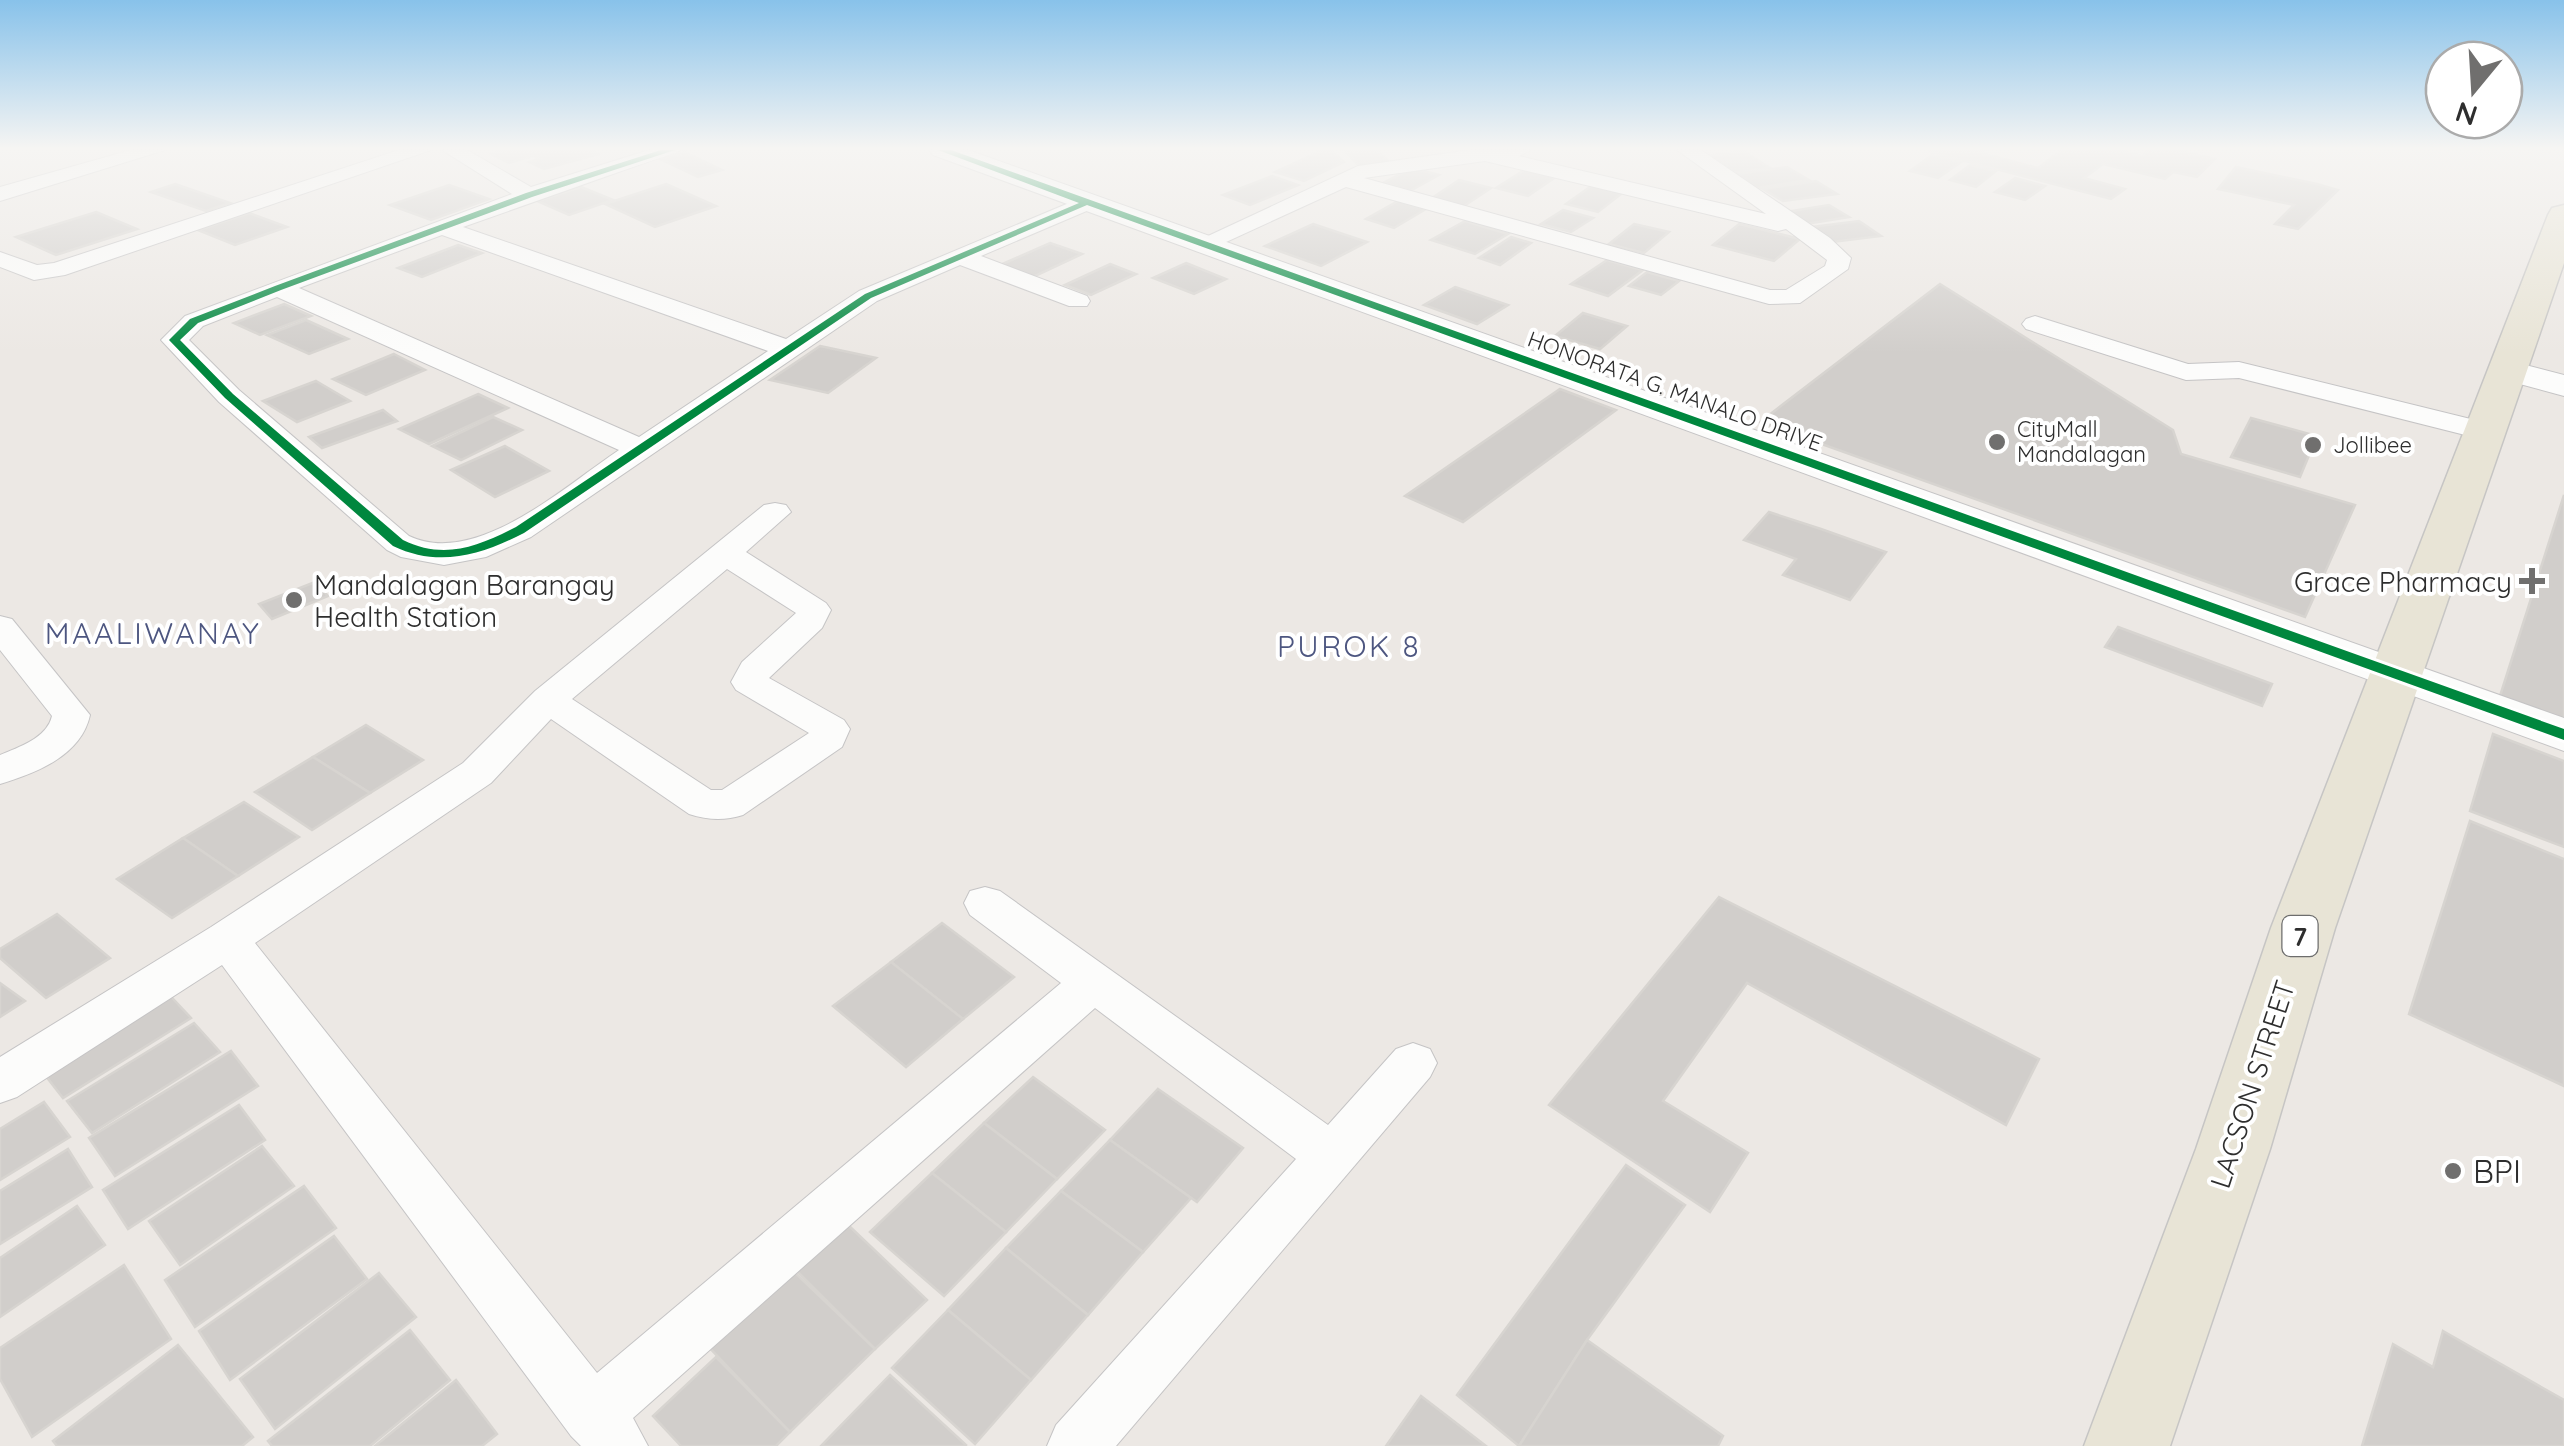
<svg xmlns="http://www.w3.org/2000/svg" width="2564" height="1446" viewBox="0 0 2564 1446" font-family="Quicksand,sans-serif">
<rect width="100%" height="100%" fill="#ece8e4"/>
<g fill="#d1cecb" stroke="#d7d4d0" stroke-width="2.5">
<polygon points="503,150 591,150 598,154 544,169 529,162 539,159 533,156 509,163 491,154"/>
<polygon points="1323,150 1331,150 1344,162 1304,181 1275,172"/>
<polygon points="1344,150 1377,150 1390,163 1360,167"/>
<polygon points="1933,150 1985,150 1981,153 2038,168 2062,150 2119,150 2142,156 2148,150 2175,150 2215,159 2197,177 2173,172 2165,179 2103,164 2084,178 2125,189 2111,199 1930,152"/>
<polygon points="1743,151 1770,168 1733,173 1707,156"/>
<polygon points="684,152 722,170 698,177 660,159"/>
<polygon points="1932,155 1961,162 1938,178 1910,171"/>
<polygon points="1970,165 1996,171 1976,187 1950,180"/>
<polygon points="1529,167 1560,174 1528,196 1496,188"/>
<polygon points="1787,167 1809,180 1757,188 1736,174"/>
<polygon points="2236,167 2317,184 2338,190 2298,229 2275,224 2294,205 2218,189"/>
<polygon points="1412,168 1439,175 1410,191 1383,183"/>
<polygon points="1272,176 1298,185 1250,205 1223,195"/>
<polygon points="2015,178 2045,186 2025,200 1995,192"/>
<polygon points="1459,180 1491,188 1464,206 1432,198"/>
<polygon points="1816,181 1837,194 1783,201 1763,189"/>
<polygon points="175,184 230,203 206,211 151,192"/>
<polygon points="666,184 716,206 655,227 605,204"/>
<polygon points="1594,184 1625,191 1598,212 1566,204"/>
<polygon points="449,185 489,199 431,220 390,205"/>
<polygon points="581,187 613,200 569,215 537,201"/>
<polygon points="1398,201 1426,209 1394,228 1366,219"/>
<polygon points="1829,205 1849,217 1806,224 1786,212"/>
<polygon points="1563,210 1593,218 1571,232 1541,224"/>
<polygon points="96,212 137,229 56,255 16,237"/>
<polygon points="249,213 287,227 235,245 198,230"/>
<polygon points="1465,221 1508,234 1475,254 1431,240"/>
<polygon points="1859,221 1881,236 1824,243 1803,228"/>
<polygon points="1313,224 1367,242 1321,266 1265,246"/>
<polygon points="1634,224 1669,232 1644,253 1609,244"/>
<polygon points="1739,224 1800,239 1774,261 1713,245"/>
<polygon points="1511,237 1531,243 1500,265 1479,258"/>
<polygon points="1050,243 1082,254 1031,278 998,266"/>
<polygon points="458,245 482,253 422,277 398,268"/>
<polygon points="1607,260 1643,270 1608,296 1571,284"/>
<polygon points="1186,263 1226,279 1194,294 1153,278"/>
<polygon points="1110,264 1136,274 1091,295 1065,285"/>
<polygon points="1647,272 1679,281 1661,295 1629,286"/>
<polygon points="1940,284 2173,430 2181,454 2355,505 2305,617 1760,422"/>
<polygon points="1455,287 1508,305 1477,324 1424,305"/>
<polygon points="284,304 311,316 260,335 234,323"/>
<polygon points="1583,313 1627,326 1600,349 1555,336"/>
<polygon points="306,320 348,339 309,354 267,335"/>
<polygon points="820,346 876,358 828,393 770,380"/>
<polygon points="394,354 425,370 366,395 333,379"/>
<polygon points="316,381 350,401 297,422 263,401"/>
<polygon points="1560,389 1616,410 1463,522 1405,496"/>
<polygon points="478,394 508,408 429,444 399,429"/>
<polygon points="383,410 397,421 322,448 309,437"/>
<polygon points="493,417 522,430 461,460 432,446"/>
<polygon points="2251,418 2317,436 2300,477 2231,457"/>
<polygon points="505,446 549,471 495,497 451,470"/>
<polygon points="2564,495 2564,719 2500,696"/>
<polygon points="1769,512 1821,529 1886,552 1850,600 1783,575 1796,559 1744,540"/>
<polygon points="315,582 328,596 272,619 259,604"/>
<polygon points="2118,627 2272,684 2262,706 2105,647"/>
<polygon points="366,725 423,760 370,793 313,757"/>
<polygon points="2493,734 2564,761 2564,847 2470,811"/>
<polygon points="313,757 370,793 312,830 255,792"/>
<polygon points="244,802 299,837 238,876 183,838"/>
<polygon points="2470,821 2564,859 2564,1086 2409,1014"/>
<polygon points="183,838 238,876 172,918 117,879"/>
<polygon points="1719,897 2039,1059 2006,1125 1747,983 1663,1101 1748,1153 1710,1212 1549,1105"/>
<polygon points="57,914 110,958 46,998 0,958 0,949"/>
<polygon points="942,923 1014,977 963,1019 891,962"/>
<polygon points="891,962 963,1019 906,1067 833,1006"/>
<polygon points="0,983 25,1001 0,1017"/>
<polygon points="161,986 191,1018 63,1098 35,1062"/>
<polygon points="194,1023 220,1052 92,1133 67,1101"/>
<polygon points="231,1051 258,1086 115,1176 89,1138"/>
<polygon points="1033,1077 1105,1130 1057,1179 984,1123"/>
<polygon points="1158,1089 1243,1148 1197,1202 1110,1140"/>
<polygon points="44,1102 70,1137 0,1180 0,1129"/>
<polygon points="239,1105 265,1140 128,1229 103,1190"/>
<polygon points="984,1123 1057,1179 1006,1232 932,1173"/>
<polygon points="1110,1140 1191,1198 1143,1252 1061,1191"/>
<polygon points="262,1146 294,1186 180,1265 149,1221"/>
<polygon points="68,1149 92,1187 0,1244 0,1191"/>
<polygon points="1626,1165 1685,1205 1587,1340 1519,1446 1457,1395"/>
<polygon points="932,1173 1006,1232 944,1296 870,1232"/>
<polygon points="304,1186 336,1228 195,1327 165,1280"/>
<polygon points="1061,1191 1143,1252 1088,1315 1006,1248"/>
<polygon points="77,1206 105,1245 0,1317 0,1258"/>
<polygon points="847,1224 927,1300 875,1349 796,1270"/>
<polygon points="334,1236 367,1279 230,1380 199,1331"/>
<polygon points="1006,1248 1088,1315 1031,1380 948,1310"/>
<polygon points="124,1265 171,1339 32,1437 0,1379 0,1348"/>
<polygon points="788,1266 875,1349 790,1432 704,1342"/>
<polygon points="379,1273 416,1317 275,1429 240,1379"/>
<polygon points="948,1310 1031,1380 975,1444 892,1368"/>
<polygon points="410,1330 450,1380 370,1446 272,1446 268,1441"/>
<polygon points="2443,1331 2564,1400 2564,1446 2362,1446 2393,1344 2433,1367"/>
<polygon points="1587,1340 1723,1436 1718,1446 1519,1446"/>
<polygon points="178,1345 253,1437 242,1446 57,1446 53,1441"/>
<polygon points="716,1357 790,1432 776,1446 681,1446 653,1416"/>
<polygon points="890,1375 966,1445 965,1446 821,1446"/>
<polygon points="456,1380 497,1434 482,1446 375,1446"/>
<polygon points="1421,1396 1486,1446 1386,1446"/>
</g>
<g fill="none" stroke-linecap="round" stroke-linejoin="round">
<g stroke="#c5c4c5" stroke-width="2">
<g id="minor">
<polygon points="131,150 165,150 0,201 0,187"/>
<polygon points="399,150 431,150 65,275 34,280 0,267 0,252 37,265 54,263"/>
<path d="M442,150h25l64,37 118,-37h32l-218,77 323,112 73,-48 229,-96 11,7 -3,5 -115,49 106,40 3,5 -3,5h-18l-109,-41 -83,36 -346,236 -45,20 -42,8 -43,-8 -14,-7 -168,-148 -58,-62 24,-24 327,-122zM442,235l326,116 -129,86 -340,-149zM277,297l342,153c-54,36 -143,118 -210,86l-170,-146 -50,-50 14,-14z"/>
<path d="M1470,150h61l-12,6 247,58 -89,-64h24l129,88 21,20 -3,11 -48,34 -31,1 -423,-117 -133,61 -8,2 -12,-7 165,-77zM1485,161l293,70 8,-2 41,31 -2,6 -39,24h-16l-406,-112z"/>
<polygon points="2035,316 2188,364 2239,362 2495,425 2499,431 2495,437 2485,440 2239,378 2186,380 2026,329 2022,324 2026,319"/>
<path d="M775,503l11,2 5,7 -45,40 80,51 5,7 -9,18 -53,50 75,42 6,9 -8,18 -99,68c-19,6 -35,5 -54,-1l-138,-95 -60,64 -236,160 342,430 464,-390 -91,-68 -6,-12 6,-12 15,-4 15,4 328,234 68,-76 17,-6 17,6 7,14 -7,14 -314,369h-69l9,-21 240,-266 -201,-151 -462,410 15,28h-67l-10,-10 -349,-471 -205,132 -17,6v-46l211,-130 252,-164 72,-72 229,-186zM727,569l69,44 -54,49 -11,20 5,8 73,43 -87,57h-11l-139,-91z"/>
<path d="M0,616l12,3 78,96c-9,41 -54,58 -90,69v-29c19,-8 47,-17 52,-39l-52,-66z"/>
</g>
</g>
<g stroke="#c5c4c5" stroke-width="2">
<g id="tertiary">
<polygon points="929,150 968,150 2564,718 2564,751 933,155"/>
<polygon points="2506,360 2564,375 2564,396 2494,377 2489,370 2494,363"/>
</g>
</g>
<g stroke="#c6c5c4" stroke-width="3">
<polygon id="primary" points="2564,205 2564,263 2335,928 2270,1149 2170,1446 2084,1446 2196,1149 2271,928 2548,215 2552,208"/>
</g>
<use href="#minor" fill="#fcfcfb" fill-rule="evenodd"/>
<use href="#tertiary" fill="#fcfcfb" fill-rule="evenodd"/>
<use href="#primary" fill="#e8e4d6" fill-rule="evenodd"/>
<g stroke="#fff" stroke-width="6">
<path id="cycleway" d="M661,150h14l-143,47 -251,93 -83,33 -18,17 53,54 170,146c41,20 74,7 113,-13l349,-233 214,-91 -141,-53h13l1613,579v11l-1477,-535 -216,93 -347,235c-43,22 -85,35 -131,13l-168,-148 -56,-58 21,-21 85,-33 251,-93z"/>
</g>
<use href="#cycleway" fill="#00873e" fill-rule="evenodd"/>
</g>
<linearGradient id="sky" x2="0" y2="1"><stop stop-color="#88c2ea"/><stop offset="0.42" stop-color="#f6f5f3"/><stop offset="1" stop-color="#f6f5f3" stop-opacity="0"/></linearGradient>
<rect width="2564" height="353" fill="url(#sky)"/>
<g fill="#706f6e" stroke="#fff" stroke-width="4">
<circle cx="1997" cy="442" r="10"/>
<circle cx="2313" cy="445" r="10"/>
<path d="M2527 566h10v10h10v10h-10v10h-10v-10h-10v-10h10z"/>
<circle cx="294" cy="600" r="10"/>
<circle cx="2453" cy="1171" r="10"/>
</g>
<g text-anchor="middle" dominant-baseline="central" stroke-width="8" stroke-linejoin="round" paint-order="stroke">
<g font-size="22" fill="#2e2e2e" stroke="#fff">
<text transform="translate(1675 391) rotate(20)">HONORATA G. MANALO DRIVE</text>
</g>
<g font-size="22" fill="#2e2e2e" stroke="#fff" text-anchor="start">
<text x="2017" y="429">CityMall<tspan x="2017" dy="25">Mandalagan</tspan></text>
<text x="2333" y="445">Jollibee</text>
</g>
<rect fill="#fff" stroke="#6d6d6d" stroke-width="2.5" x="2282.5" y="916" width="35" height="40" rx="8"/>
<g font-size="25" font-weight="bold" fill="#2e2e2e">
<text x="2300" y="936">7</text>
</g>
<g font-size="28" fill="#2e2e2e" stroke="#fff" text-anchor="end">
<text x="2512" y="581">Grace Pharmacy</text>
<text x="314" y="584" text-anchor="start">Mandalagan Barangay<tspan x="314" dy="32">Health Station</tspan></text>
</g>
<g font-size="28" fill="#2e2e2e" stroke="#fff">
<text transform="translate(2252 1084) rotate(-72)">LACSON STREET</text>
</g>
<g font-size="30" letter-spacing="2.5" fill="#4d5680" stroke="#fff">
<text x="153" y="633">MAALIWANAY</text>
<text x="1349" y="646">PUROK 8</text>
</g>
<g font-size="32" fill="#2e2e2e" stroke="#fff" text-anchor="start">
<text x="2473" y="1171">BPI</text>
</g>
</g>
<g transform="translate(2474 90) rotate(198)"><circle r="48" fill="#ffffff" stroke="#ababab" stroke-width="2.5"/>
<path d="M0-8L18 38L0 25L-18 38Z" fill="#706f6e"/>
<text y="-15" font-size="28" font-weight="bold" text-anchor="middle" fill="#2e2e2e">N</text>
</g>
</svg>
